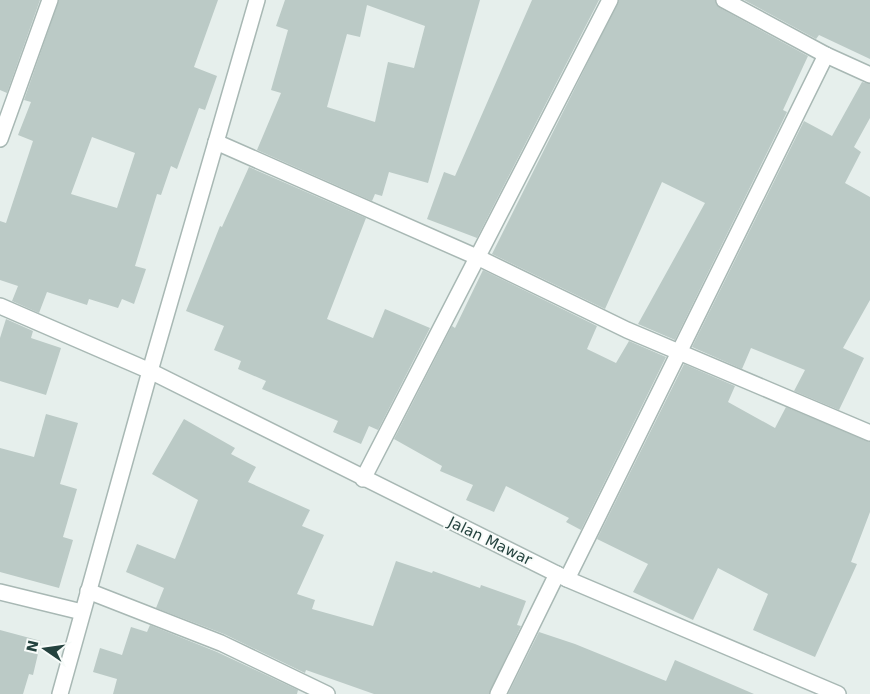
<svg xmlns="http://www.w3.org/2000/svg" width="870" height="694" viewBox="0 0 870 694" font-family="'DejaVu Sans',sans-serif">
<rect width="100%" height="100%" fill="#e6efec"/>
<g fill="#bbcac6" fill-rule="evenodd">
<polygon points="0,0 40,0 7,93 0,90"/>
<path d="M59,0h159l-24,67 23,9 -12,34 -6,-2 -22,61 -6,-3 -10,29 -4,-1 -22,72 11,3 -12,35 -12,-5 -4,9 -29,-9 -2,6 -40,-13 -8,21 -27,-12 6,-15 -18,-6v-59l6,2 27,-82 -15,-6 13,-33 -7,-2zM92,137l43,16 -18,55 -46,-14z"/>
<path d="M285,0h195l-52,183 -39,-11 -7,24 -7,-2 -3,7 -115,-51 24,-57 -10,-3 17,-60 -12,-4zM367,5l58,21 -11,42 -26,-6 -13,60 -48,-15 20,-73 13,3z"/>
<polygon points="532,0 599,0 477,238 427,219 444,172 455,176"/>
<polygon points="619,0 715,0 720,8 808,56 783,110 787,112 675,340 638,324 705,203 662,182 605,309 492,254"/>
<polygon points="744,0 870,0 870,59 819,35 816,39"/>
<polygon points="862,82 870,84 870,118 854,147 861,152 845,183 870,197 870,300 843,348 864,358 839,410 794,391 805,370 751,348 742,369 692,347 804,121 832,136"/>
<polygon points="249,167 366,218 327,319 373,338 385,309 430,328 378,430 369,426 361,444 333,432 338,421 262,389 266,381 238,369 241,361 214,350 224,326 186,311 220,226 222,227"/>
<polygon points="483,270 597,326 587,349 616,363 629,341 666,357 581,530 566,522 569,518 506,486 494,512 466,500 473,485 440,471 442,466 394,439 452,326 455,328"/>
<polygon points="6,319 33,331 31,338 61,348 46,395 0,381 0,338"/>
<polygon points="684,364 735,386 728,402 775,428 786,407 870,442 870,512 851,562 857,564 815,657 753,630 768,594 718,568 693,620 633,592 648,564 597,539"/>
<polygon points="46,414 78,423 60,484 77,489 63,537 73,540 59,588 0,572 0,448 34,457"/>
<polygon points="184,419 235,448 231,454 256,467 248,482 310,510 302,526 324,535 297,594 315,600 312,609 373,626 396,561 432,573 433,571 480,588 481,585 526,601 517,625 521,626 489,694 374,694 306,670 305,673 224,634 156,608 164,588 126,572 137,544 175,559 198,500 152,474"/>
<polygon points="150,625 217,652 298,690 297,694 113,694 117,679 93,672 100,648 122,655 131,627 147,632"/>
<polygon points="0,630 41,641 33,675 29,674 23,694 0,694"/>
<polygon points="539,632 575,644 666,681 675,660 754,694 508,694"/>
</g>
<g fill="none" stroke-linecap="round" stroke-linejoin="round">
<g stroke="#a8b8b4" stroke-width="18">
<g id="minor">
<polyline points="724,0 826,55 870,75"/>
<polyline points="0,139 50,0"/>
<polyline points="216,142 479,258 627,330 870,433"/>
<polyline points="0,306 150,371 567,579 838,694"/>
<polyline points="363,479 610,0"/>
<polyline points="567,579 826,55"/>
<polyline points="88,591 221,643 327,694"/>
<polyline points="0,592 82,612"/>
<polyline points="60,694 150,371 257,0"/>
<polyline points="498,694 557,574"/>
</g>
</g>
<use href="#minor" stroke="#fff" stroke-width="15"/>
</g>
<g text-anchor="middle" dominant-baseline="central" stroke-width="4" stroke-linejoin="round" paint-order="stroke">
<g font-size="15" fill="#24423e" stroke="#f7fbf9">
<text transform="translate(490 541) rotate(26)">Jalan Mawar</text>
</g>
</g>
<g transform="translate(45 649) rotate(283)" stroke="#f7fbf9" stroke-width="4" paint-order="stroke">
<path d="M0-4L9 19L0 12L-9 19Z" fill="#24423e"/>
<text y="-8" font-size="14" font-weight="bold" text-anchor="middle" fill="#24423e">N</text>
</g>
</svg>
